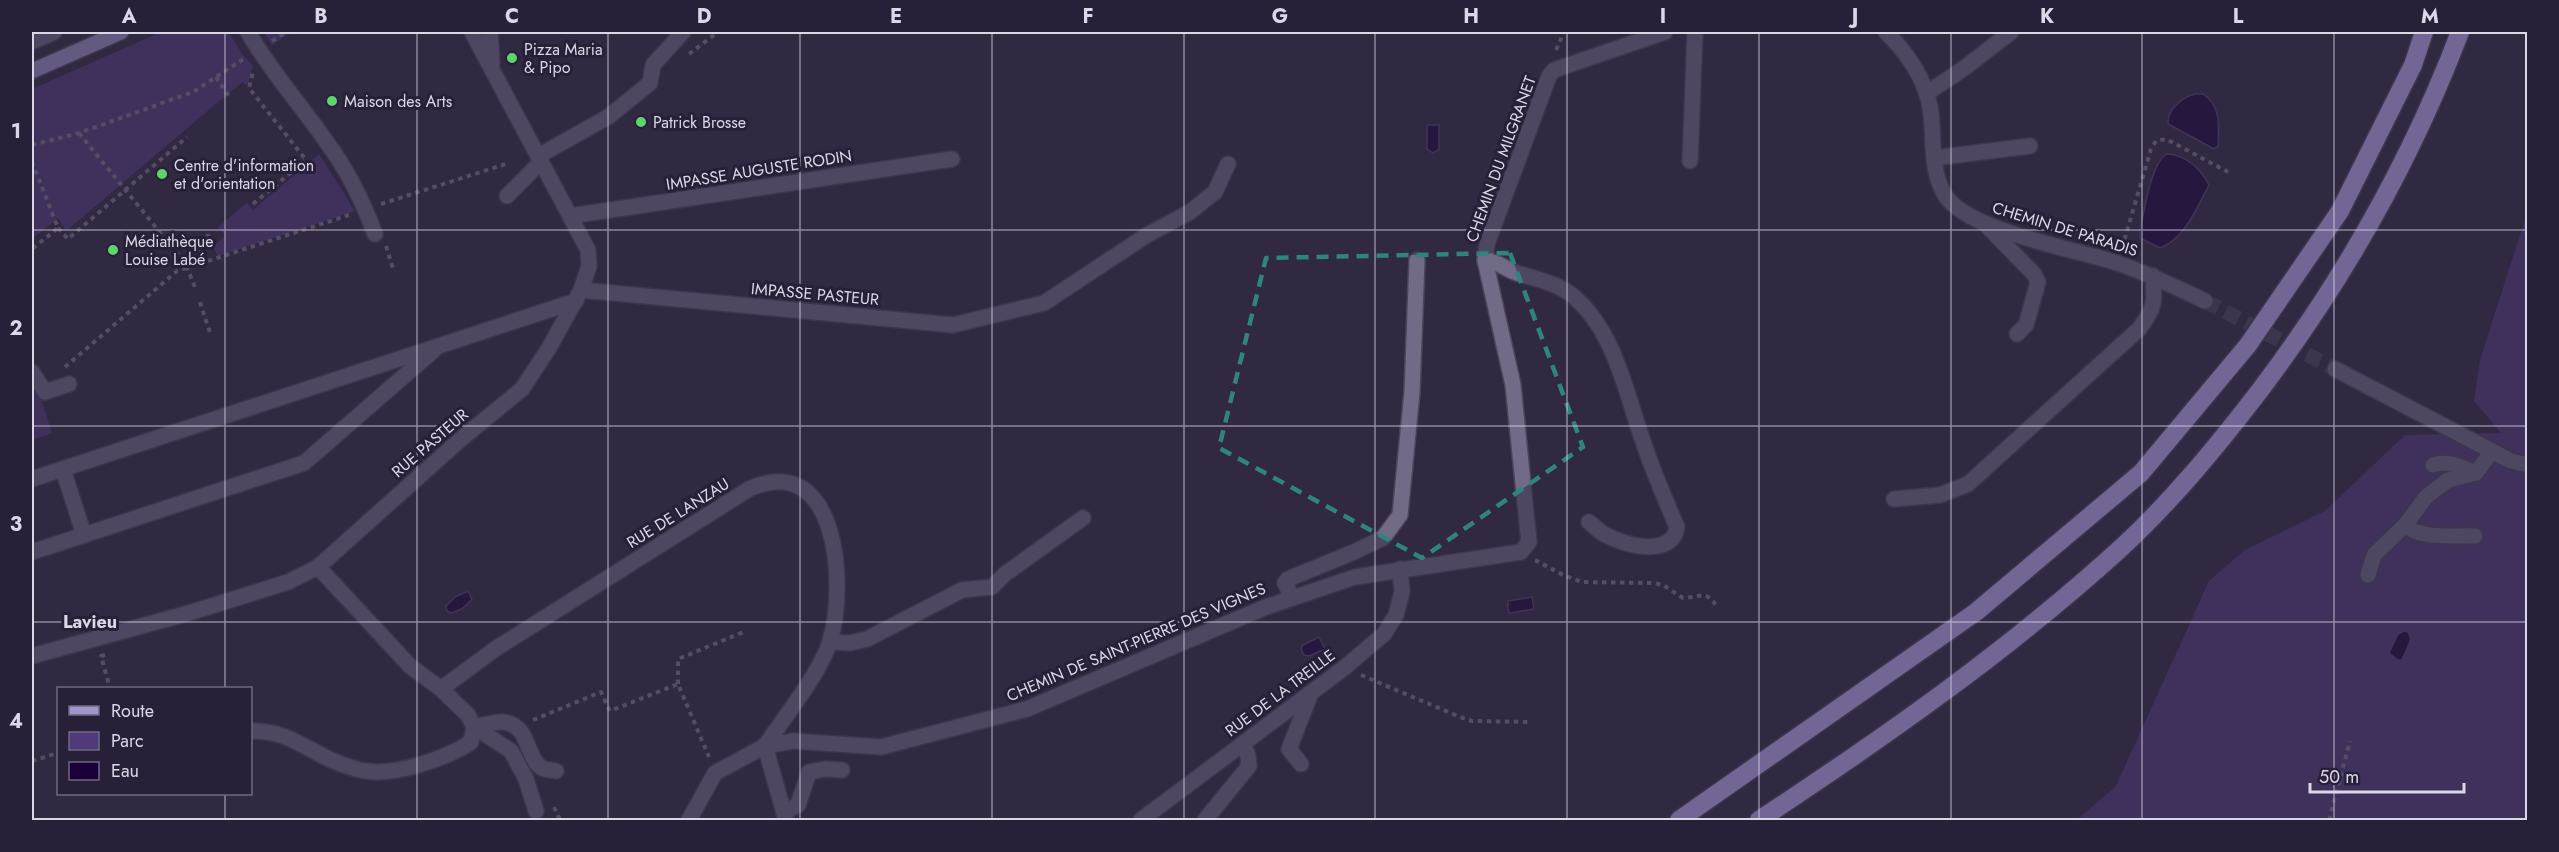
<svg xmlns="http://www.w3.org/2000/svg" width="2559" height="852" viewBox="0 0 2559 852" font-family="Jost,sans-serif">
<rect width="100%" height="100%" fill="#312942"/>
<g fill="#503a7c">
<polygon points="161,32 228,32 243,55 253,66 248,83 245,85 243,82 224,97 66,231 58,218 32,239 32,89"/>
<polygon points="264,32 292,32 272,45"/>
<polygon points="319,154 355,211 218,256 213,247 225,236 218,227 247,203 253,210"/>
<polygon points="2527,213 2527,820 2077,820 2116,786 2209,581 2245,550 2325,511 2405,435 2501,433 2474,401 2480,360"/>
<polygon points="32,379 37,387 52,433 32,440"/>
</g>
<g fill="#1a003a" stroke="#54406e" stroke-width="1.5">
<path d="M2195,94h8c18,12 16,32 15,52l-4,3 -46,-25c-1,-15 15,-27 27,-30z"/>
<polygon points="1427,125 1439,125 1439,149 1433,153 1427,149"/>
<path d="M2166,154c19,0 35,15 43,31 -12,22 -24,54 -49,63l-20,-10v-9c5,-20 10,-62 26,-75z"/>
<path d="M468,591l4,8c-6,8 -11,11 -21,14l-4,-2 -1,-5 9,-9z"/>
<polygon points="1532,597 1534,609 1510,613 1508,610 1508,601"/>
<polygon points="2404,631 2408,632 2411,639 2402,660 2398,660 2389,653 2398,634"/>
<polygon points="1319,637 1325,649 1309,656 1304,655 1301,649 1303,645"/>
</g>
<g fill="none" stroke-linecap="round" stroke-linejoin="round">
<polyline stroke="#4a435b" stroke-width="15" stroke-dasharray="15 8" stroke-linecap="butt" points="2205,301 2335,369"/>
<g stroke="#4b455a" stroke-width="18">
<g id="minor">
<path d="M248,32c23,40 54,74 80,112 20,27 35,58 47,90"/>
<polyline points="490,32 492,63"/>
<path d="M1886,32c17,17 32,36 40,60 12,32 0,72 19,103 22,36 130,54 172,68 30,10 59,24 88,38"/>
<polyline points="32,42 54,32"/>
<polyline points="1927,93 1963,69 2011,32"/>
<polyline points="538,156 608,117 650,83 653,65 683,32"/>
<polyline points="1934,158 2030,146"/>
<polyline points="1690,161 1695,32"/>
<polyline points="507,196 541,162"/>
<polyline points="570,216 952,159"/>
<polyline points="1988,227 2034,274 2038,282 2026,325 2017,334"/>
<path d="M1485,260c16,3 17,7 29,12 20,7 42,10 59,24 43,36 53,99 72,151 9,27 21,54 32,80 -5,32 -54,18 -73,7 -5,-3 -10,-8 -15,-12"/>
<polyline points="581,290 953,325 1044,303 1147,235 1190,212 1215,192 1228,164"/>
<polyline points="2335,369 2511,461 2528,465"/>
<polyline points="32,372 45,392 69,384"/>
<path d="M2433,465c15,-5 29,2 43,8"/>
<polyline points="63,469 84,535"/>
<polyline points="32,479 576,301"/>
<path d="M1894,499l46,-4 28,-11 171,-155c16,-21 16,-27 14,-53"/>
<path d="M2405,525c16,15 49,10 70,11"/>
<polyline points="32,552 304,463 434,350"/>
<path d="M318,567l92,99 31,23 54,-40 254,-160c89,-40 98,96 81,152 -8,29 -47,78 -65,105l21,74"/>
<polyline points="2368,575 2374,555 2405,525 2426,497 2448,480 2476,473 2492,451"/>
<polyline points="1292,598 1285,583 1288,579 1354,552 1383,538 1400,515 1412,392 1417,260"/>
<polyline points="830,642 850,643 867,639 962,590 992,587 1005,574 1083,518"/>
<polyline points="32,656 189,613 288,582 318,567 461,439 522,389 549,348 581,290 589,266 588,250 472,32"/>
<polyline points="474,727 511,751 526,779 536,811"/>
<path d="M474,727c9,-1 20,-6 29,-5 28,3 22,36 39,46 4,2 10,2 14,3"/>
<path d="M250,731c34,-1 52,15 81,29 10,4 24,10 35,11 30,5 81,-13 105,-29l3,-15 -6,-12 -27,-26"/>
<polyline points="1301,764 1289,749 1311,693"/>
<polyline points="784,812 798,805 809,772 825,769 842,770"/>
<polyline points="689,820 715,773 765,746 793,741 881,747 1027,709 1266,607 1355,577 1521,552 1529,542 1513,385 1485,260 1487,244 1549,76 1554,70 1665,32"/>
<polyline points="1141,820 1344,668 1384,634 1396,615 1402,592 1400,569"/>
<polyline points="1205,820 1249,766 1248,756 1243,744"/>
</g>
</g>
<g stroke="#4b455a" stroke-width="18">
<polyline id="major" points="32,71 121,32"/>
</g>
<g stroke="#4b455a" stroke-width="21">
<g id="highway">
<polyline points="1679,820 1976,612 2141,473 2248,345 2340,211 2413,65 2424,32"/>
<path d="M1759,820c126,-83 250,-170 362,-272 52,-48 97,-103 140,-159 83,-110 150,-228 199,-357"/>
</g>
</g>
<g stroke="#7e788c" stroke-width="4" stroke-dasharray="4.5 4.5" stroke-linecap="butt">
<polyline points="272,41 286,32"/>
<polyline points="1556,50 1564,32"/>
<polyline points="689,54 718,32"/>
<polyline points="216,77 230,98"/>
<polyline points="79,133 185,263 195,287"/>
<polyline points="32,145 79,133 193,92 245,58"/>
<polyline points="32,162 58,228 32,249"/>
<polyline points="253,204 306,160 249,88 253,71"/>
<polyline points="381,204 509,163"/>
<polyline points="58,228 68,239 187,137"/>
<polyline points="386,246 394,272"/>
<polyline points="2122,248 2151,149 2156,141 2166,139 2228,172"/>
<polyline points="185,263 207,247 208,233"/>
<polyline points="200,302 210,333"/>
<polyline points="65,367 177,271 349,215"/>
<path d="M1535,560l28,15 19,7 71,1 10,2 20,13c20,-1 22,-9 35,10"/>
<polyline points="105,655 101,656 110,688"/>
<polyline points="1361,675 1460,717 1472,721 1530,722"/>
<polyline points="678,684 678,659 746,631"/>
<polyline points="533,720 601,692 610,711 678,684 709,757"/>
<polyline points="32,761 58,753"/>
<polyline points="554,807 560,820"/>
<polyline points="2329,820 2350,741"/>
</g>
<use href="#minor" stroke="#726b87" stroke-width="15"/>
<use href="#major" stroke="#a393cb" stroke-width="15"/>
<use href="#highway" stroke="#c3aef9" stroke-width="18"/>
</g>
<path d="M0 0H2559V852H0ZM1510,253l73,194 -161,111 -203,-110 47,-190z" fill="#312942" fill-opacity=".55" fill-rule="evenodd"/>
<path fill="none" stroke="#2e8580" stroke-width="4.5" stroke-dasharray="12 8" stroke-linejoin="round" d="M1510,253l73,194 -161,111 -203,-110 47,-190z"/>
<path fill="none" stroke="#dbd7e7" stroke-width="1.5" stroke-opacity="0.55" d="M225,32v656M417,32v788M608,32v788M800,32v788M992,32v788M1184,32v788M1375,32v788M1567,32v788M1759,32v788M1951,32v788M2142,32v788M2334,32v788M32,230h2496M32,426h2496M32,622h2496M225,794v26"/>
<g fill="#5ed56c" stroke="#272038" stroke-width="2">
<circle cx="512" cy="58" r="6"/>
<circle cx="332" cy="101" r="6"/>
<circle cx="641" cy="122" r="6"/>
<circle cx="162" cy="174" r="6"/>
<circle cx="113" cy="250" r="6"/>
</g>
<g text-anchor="middle" dominant-baseline="central" stroke-width="6" stroke-linejoin="round" paint-order="stroke">
<g font-size="16" fill="#dbd7e7" stroke="#272038" text-anchor="start">
<text x="524" y="49">Pizza Maria<tspan x="524" dy="18">&amp; Pipo</tspan></text>
<text x="344" y="101">Maison des Arts</text>
<text x="653" y="122">Patrick Brosse</text>
<text x="174" y="165">Centre d'information<tspan x="174" dy="18">et d'orientation</tspan></text>
<text x="125" y="241">Médiathèque<tspan x="125" dy="18">Louise Labé</tspan></text>
</g>
<g font-size="16" fill="#dbd7e7" stroke="#272038">
<text transform="translate(1501 159) rotate(-70)">CHEMIN DU MILGRANET</text>
<text transform="translate(759 170) rotate(-9)">IMPASSE AUGUSTE RODIN</text>
<text transform="translate(2065 229) rotate(17)">CHEMIN DE PARADIS</text>
<text transform="translate(815 294) rotate(5)">IMPASSE PASTEUR</text>
<text transform="translate(430 443) rotate(-41)">RUE PASTEUR</text>
<text transform="translate(678 513) rotate(-32)">RUE DE LANZAU</text>
<text transform="translate(1136 642) rotate(-23)">CHEMIN DE SAINT-PIERRE DES VIGNES</text>
<text transform="translate(1280 693) rotate(-37)">RUE DE LA TREILLE</text>
</g>
<g font-size="18" font-weight="bold" fill="#dbd7e7" stroke="#272038">
<text x="90" y="622">Lavieu</text>
</g>
</g>
<rect width="2559" height="852" fill="none" stroke="#272038" stroke-width="66"/>
<rect x="57" y="687" width="195" height="108" fill="#272038" stroke="#6f697e" stroke-width="1.5"/>
<rect x="69" y="706" width="30" height="9" fill="#a393cb" stroke="#6f697e" stroke-width="1.5"/>
<text x="111" y="717" font-size="18" fill="#dbd7e7">Route</text>
<rect x="69" y="732" width="30" height="18" fill="#503a7c" stroke="#6f697e" stroke-width="1.5"/>
<text x="111" y="747" font-size="18" fill="#dbd7e7">Parc</text>
<rect x="69" y="762" width="30" height="18" fill="#1a003a" stroke="#6f697e" stroke-width="1.5"/>
<text x="111" y="777" font-size="18" fill="#dbd7e7">Eau</text>
<path d="M2310 783v9h154v-9" fill="none" stroke="#dbd7e7" stroke-width="3"/>
<text x="2319" y="783" font-size="18" fill="#dbd7e7" stroke="#272038" stroke-width="4.5" paint-order="stroke">50 m</text>
<rect x="33" y="33" width="2493" height="786" fill="none" stroke="#dbd7e7" stroke-width="2"/>
<g font-size="20" text-anchor="middle" font-weight="bold" fill="#dbd7e7">
<text x="129" y="23">A</text>
<text x="321" y="23">B</text>
<text x="512" y="23">C</text>
<text x="704" y="23">D</text>
<text x="896" y="23">E</text>
<text x="1088" y="23">F</text>
<text x="1280" y="23">G</text>
<text x="1471" y="23">H</text>
<text x="1663" y="23">I</text>
<text x="1855" y="23">J</text>
<text x="2047" y="23">K</text>
<text x="2238" y="23">L</text>
<text x="2430" y="23">M</text>
<text x="16" y="138">1</text>
<text x="16" y="335">2</text>
<text x="16" y="531">3</text>
<text x="16" y="728">4</text>
</g>
</svg>
